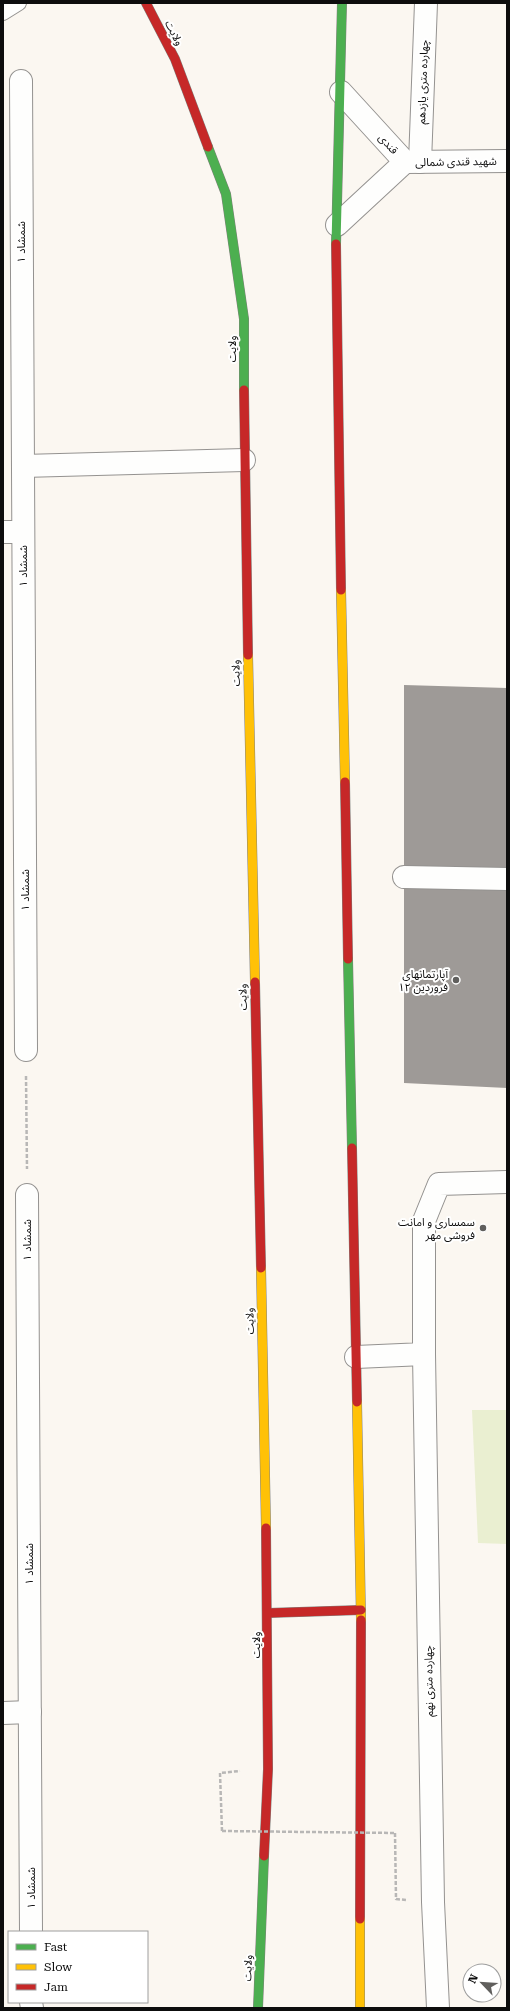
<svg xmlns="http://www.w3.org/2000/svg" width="510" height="2011" viewBox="0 0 510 2011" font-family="'Roboto Serif','Noto Sans Arabic',serif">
<rect width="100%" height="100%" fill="#fbf7f1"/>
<polygon fill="#eaefd1" points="472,1410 507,1410 507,1544 478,1543"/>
<polygon fill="#9e9a97" points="404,685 507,688 507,1088 404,1083"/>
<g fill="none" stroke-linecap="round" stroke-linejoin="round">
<g stroke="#949290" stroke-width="16">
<polyline id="lane" points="3,13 19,3"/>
</g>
<g stroke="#949290" stroke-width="24">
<g id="street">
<polyline points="21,81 26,1050"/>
<polyline points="406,162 507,161"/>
<polyline points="420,162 426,3"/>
<polyline points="337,225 405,162 341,92"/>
<polyline points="23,466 244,460"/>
<polyline points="3,532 23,532"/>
<polyline points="404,877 507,879"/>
<polyline points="27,1195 31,1932"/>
<polyline points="424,1354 433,1902 438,2008"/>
<polyline points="356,1357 424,1354 424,1221 439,1184 507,1182"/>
<polyline points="3,1713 30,1712"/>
<polyline points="31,2002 32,2008"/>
</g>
</g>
<g stroke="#81807d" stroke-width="10">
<g id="fast">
<polyline points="208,147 226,194 244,319 244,390"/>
<polyline points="336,244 342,3"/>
<polyline points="348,959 352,1148"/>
<polyline points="258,2008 264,1856"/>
</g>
</g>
<g stroke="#81807d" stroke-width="10">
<g id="slow">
<polyline points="341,590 345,782"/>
<polyline points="248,655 255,982"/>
<polyline points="261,1268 266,1528"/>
<polyline points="357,1402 361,1620"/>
<polyline points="360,2008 360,1919"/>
</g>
</g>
<g stroke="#81807d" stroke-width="10">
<g id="jam">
<polyline points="146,3 175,59 208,147"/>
<polyline points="336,244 341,590"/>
<polyline points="244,390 248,655"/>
<polyline points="345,782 348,959"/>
<polyline points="255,982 261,1268"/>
<polyline points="352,1148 357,1402"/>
<polyline points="268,1613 361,1610"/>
<polyline points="264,1856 268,1769 266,1528"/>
<polyline points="360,1919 361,1620"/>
</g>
</g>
<g stroke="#b8b7b6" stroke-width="2.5" stroke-dasharray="4 2" stroke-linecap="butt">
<polyline points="26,1076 27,1169"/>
<polyline points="222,1831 220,1773 240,1771"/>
<polyline points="395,1833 396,1899 406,1900"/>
</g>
<use href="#lane" stroke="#fefefd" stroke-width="14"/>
<use href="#street" stroke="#fefefd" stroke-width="22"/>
<use href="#fast" stroke="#4caf50" stroke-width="9"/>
<use href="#slow" stroke="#ffc107" stroke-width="9"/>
<use href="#jam" stroke="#c62828" stroke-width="9"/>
<polyline stroke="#b8b7b6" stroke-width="2.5" stroke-dasharray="4 2" stroke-linecap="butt" points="222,1831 395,1833"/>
</g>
<g fill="#605f5d" stroke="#fff" stroke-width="1.5">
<circle cx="456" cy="980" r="4"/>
<circle cx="483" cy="1228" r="4"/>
</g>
<g text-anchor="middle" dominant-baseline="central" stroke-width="4" stroke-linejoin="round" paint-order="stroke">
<g font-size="11" fill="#0d0d0d" stroke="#fff">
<text transform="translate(174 33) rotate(63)">ولایت</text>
<text transform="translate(423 82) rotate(-88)">چهارده متری یازدهم</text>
<text transform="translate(388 144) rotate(47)">قندی</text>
<text transform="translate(456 162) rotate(-1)">شهید قندی شمالی</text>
<text transform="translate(21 242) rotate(-90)">شمشاد ۱</text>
<text transform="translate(232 349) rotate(-90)">ولایت</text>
<text transform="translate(23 566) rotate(-90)">شمشاد ۱</text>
<text transform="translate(236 673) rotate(-91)">ولایت</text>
<text transform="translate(25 890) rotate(-90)">شمشاد ۱</text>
<text transform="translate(243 997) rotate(-91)">ولایت</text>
<text transform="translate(27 1240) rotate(-90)">شمشاد ۱</text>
<text transform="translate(250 1321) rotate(-91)">ولایت</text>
<text transform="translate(29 1564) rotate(-90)">شمشاد ۱</text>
<text transform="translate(256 1645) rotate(-90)">ولایت</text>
<text transform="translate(429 1681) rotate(-91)">چهارده متری نهم</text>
<text transform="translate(31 1888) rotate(-90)">شمشاد ۱</text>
<text transform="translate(248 1968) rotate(-88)">ولایت</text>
</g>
<g font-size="11" fill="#0d0d0d" stroke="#fff" text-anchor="end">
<text x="448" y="974">آپارتمانهای<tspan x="448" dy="13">۱۲ فروردین</tspan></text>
<text x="475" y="1222">سمساری و امانت<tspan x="475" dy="13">فروشی مهر</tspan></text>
</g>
</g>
<rect width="510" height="2011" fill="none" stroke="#0d0d0d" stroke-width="8"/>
<rect x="8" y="1931" width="140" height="72" fill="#ffffff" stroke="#9e9e9e"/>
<rect x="16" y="1944" width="20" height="6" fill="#4caf50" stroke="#9e9e9e"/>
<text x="44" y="1951" font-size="12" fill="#0d0d0d">Fast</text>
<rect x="16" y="1964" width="20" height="6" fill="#ffc107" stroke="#9e9e9e"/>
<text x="44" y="1971" font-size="12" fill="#0d0d0d">Slow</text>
<rect x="16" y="1984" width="20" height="6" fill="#c62828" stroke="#9e9e9e"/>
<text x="44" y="1991" font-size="12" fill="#0d0d0d">Jam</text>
<g transform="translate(482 1983) rotate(295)"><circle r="19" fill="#ffffff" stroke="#9e9e9e"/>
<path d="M0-3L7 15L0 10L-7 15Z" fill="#605f5d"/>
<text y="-6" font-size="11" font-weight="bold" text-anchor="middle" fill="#0d0d0d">N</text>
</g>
</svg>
